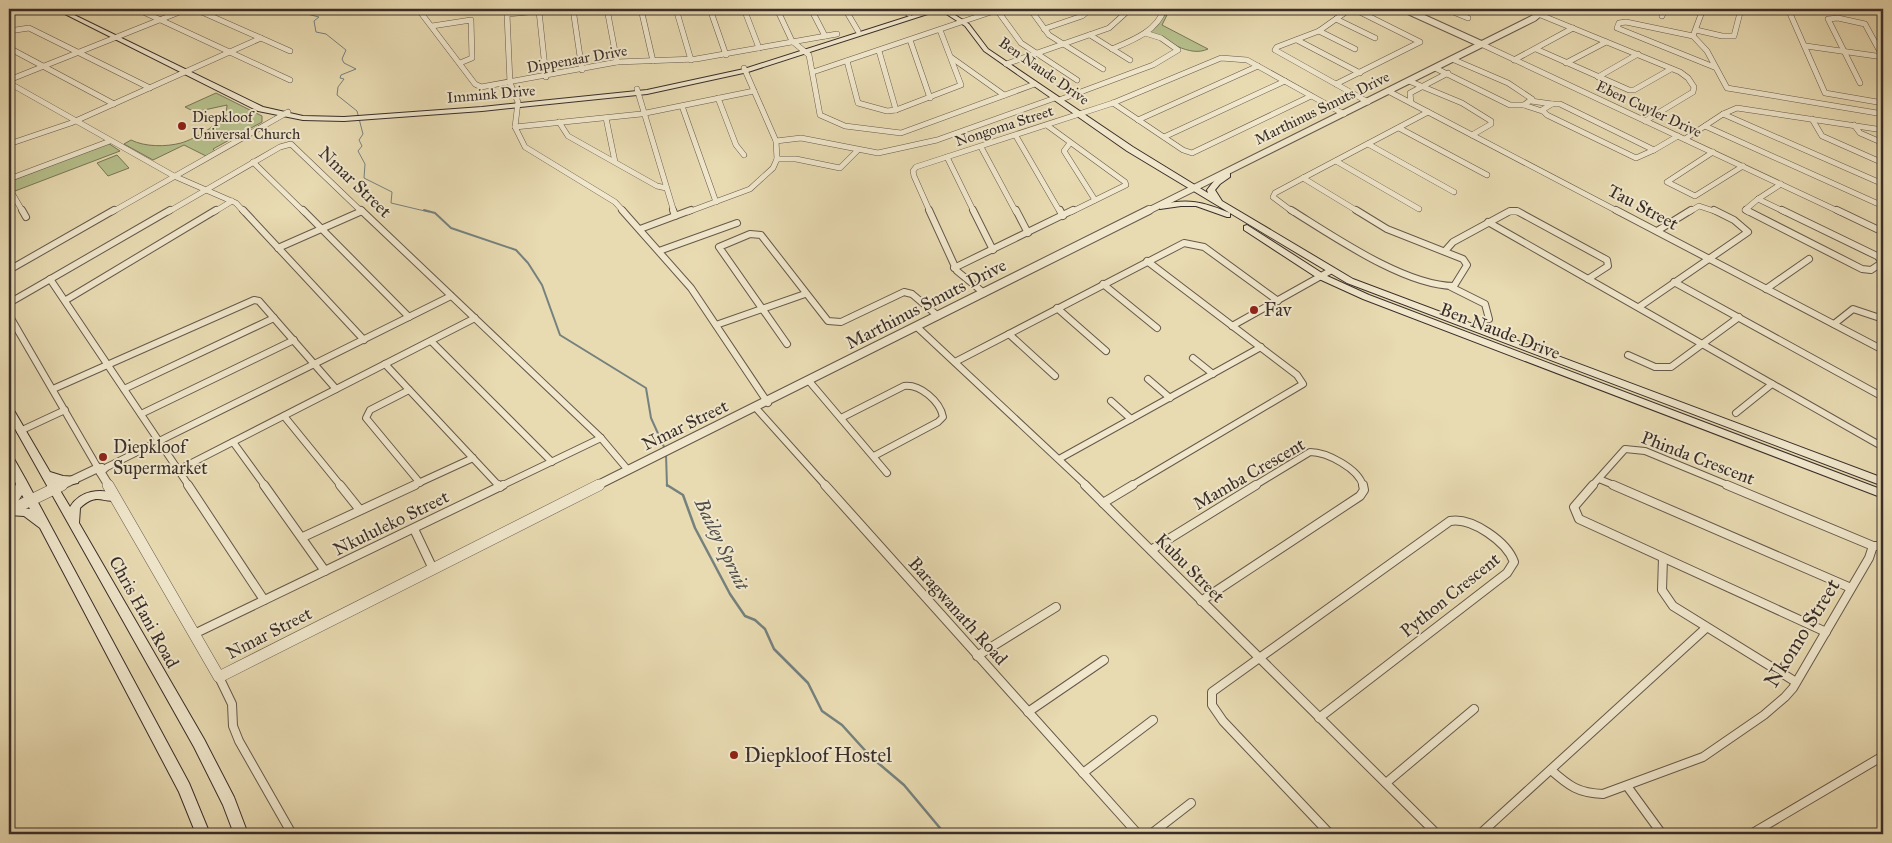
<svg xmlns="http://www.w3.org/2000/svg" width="1892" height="843" viewBox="0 0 1892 843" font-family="'IM FELL Great Primer',serif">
<rect width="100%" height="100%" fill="#e8dab1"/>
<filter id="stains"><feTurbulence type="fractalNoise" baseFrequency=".004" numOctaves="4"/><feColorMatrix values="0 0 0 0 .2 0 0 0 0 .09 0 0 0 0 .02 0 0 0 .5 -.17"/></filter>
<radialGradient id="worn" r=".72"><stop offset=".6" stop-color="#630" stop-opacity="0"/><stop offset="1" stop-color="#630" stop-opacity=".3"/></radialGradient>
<g fill="#b6c08c" stroke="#78775a">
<path d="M1165,15h2l-5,10 46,24c-19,9 -42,-10 -60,-17z"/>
<path d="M216,93l46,23v6l-49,27 2,2 -9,5 -22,-11 -31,15 -29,-16 7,-4c14,7 35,7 50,3 14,-4 47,-22 46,-38l-32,7 -10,-5z"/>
<polygon points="108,143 120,151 15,191 11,181"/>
<polygon points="117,155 129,168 108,176 97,163"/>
</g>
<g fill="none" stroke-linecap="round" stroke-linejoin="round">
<polyline stroke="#75817e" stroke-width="1" points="302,9 307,14 319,17 314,21 316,32 326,34 346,50 342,59 344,63 356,69 341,75 340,78 344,79 338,87 337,95 357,111 363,134 359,140 362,146 358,151 365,164 364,178 392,192 391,203 429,212"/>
<g stroke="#75817e" stroke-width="2">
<polyline points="424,210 435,213 451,228 516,250 528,263 542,285 560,335 646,388 651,418 665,449"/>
<polyline points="666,454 667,486"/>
</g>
<polyline stroke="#75817e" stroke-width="2.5" points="667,485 683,495 695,528 730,594 745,616 755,620 765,629 774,649 808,683 822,711 842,725 871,757 904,785 945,834"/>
<g stroke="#66594b" stroke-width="6">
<g id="minor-far2">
<polyline points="137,9 290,80"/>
<polyline points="195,9 290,51"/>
<polyline points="418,9 475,84 481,87 617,62 696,59 837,34"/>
<polyline points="573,9 582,70"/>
<polyline points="607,9 617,62"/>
<polyline points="641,9 653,61"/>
<polyline points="676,9 691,60"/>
<polyline points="710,9 726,55"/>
<polyline points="744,9 759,48"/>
<polyline points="777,9 792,41 809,55 820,115 845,126 901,133 1035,84"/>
<polyline points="811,9 825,36"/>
<polyline points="845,9 858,31"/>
<polyline points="902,9 909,14"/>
<polyline points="1030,9 1049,35 1103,69"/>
<polyline points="1350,9 1319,31 1277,47 1275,50 1368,102"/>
<polyline points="1446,9 1468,18"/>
<polyline points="1526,9 1680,72 1688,78 1694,87 1693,92 1645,121"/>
<polyline points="1703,9 1693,36 1707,51 1727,88 1883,114"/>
<polyline points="1788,9 1825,93 1883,103"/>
<polyline points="1873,9 1883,10"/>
<polyline points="997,10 1021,43 1077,80"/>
<polyline points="847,12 857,9"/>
<polyline points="1033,13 1046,9"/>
<polyline points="1662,16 1665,9"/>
<polyline points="1336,19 1375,38"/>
<polyline points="432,26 471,20 472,58 460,63"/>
<polyline points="1044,29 1082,16 1091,9"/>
<polyline points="1696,30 1722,36 1734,36 1741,9"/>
<polyline points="9,31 29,28 150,88"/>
<polyline points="1319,31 1355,49"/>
<polyline points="1090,35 1130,60"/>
<polyline points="1693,36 1626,22 1619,23 1617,28 1714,67"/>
<polyline points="910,40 930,98"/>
<polyline points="1297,40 1360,73"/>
<polyline points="1481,44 1840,212"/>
<polyline points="1806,46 1883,57"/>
<polyline points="9,48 114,104"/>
<path d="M1112,49c19,-8 46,-18 52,-40"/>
<polyline points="1536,49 1629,90 1634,90 1671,69"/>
<polyline points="879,51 896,110"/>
<polyline points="952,58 1004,95"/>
<polyline points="1514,60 1573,28"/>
<polyline points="847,61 858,103 887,111 896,110 961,85 940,30"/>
<polyline points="1566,63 1606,42"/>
<polyline points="1006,64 1109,28 1130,9"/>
<polyline points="1435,68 1510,105 1524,105 1532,99 1508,83 1452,59"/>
<polyline points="813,72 1000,9"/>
<polyline points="546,77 539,11 507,14 510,83 518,102 515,127 525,147 615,202 624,212"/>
<polyline points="1598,77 1638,54"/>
<polyline points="9,80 187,9"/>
<polyline points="1409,81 1462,103 1491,121 1491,124 1472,135"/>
<polyline points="9,83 174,176 236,203 244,212"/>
<polyline points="1860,83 1828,19 1838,18 1865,24 1883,57"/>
<polyline points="1336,84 1420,42 1354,9"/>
<polyline points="637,89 674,212"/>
<polyline points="1388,91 1619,212"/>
<polyline points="718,98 736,145 744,155"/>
<polyline points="1059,100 1153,65 1178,50 1161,38 1145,33"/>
<polyline points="1531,101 1552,104"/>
<polyline points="1113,103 1183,150 1192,153 1311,96"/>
<polyline points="1411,103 1410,93 1448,73"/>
<polygon points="1552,104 1560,104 1654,150 1636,158 1547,115 1542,110"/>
<polyline points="1524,105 1542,111"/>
<polyline points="682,106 716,202"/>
<polyline points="1723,114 1883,184"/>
<polyline points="606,118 615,162"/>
<polyline points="1812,119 1822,136 1883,163"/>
<polyline points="1138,120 1258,66"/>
<polyline points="559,122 568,136 657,186 666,188"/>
<polyline points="1854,125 1860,133 1883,143"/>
<polyline points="1048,126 1125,182 1126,185 1071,212"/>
<polyline points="1705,126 1883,206"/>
<polyline points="515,127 641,114 754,91"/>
<polyline points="1399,128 1487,175"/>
<polyline points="1016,136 1060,212"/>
<polyline points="1164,137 1285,81"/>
<polyline points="1685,139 1723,114 1737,108 1883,130"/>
<polyline points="776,141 801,138 878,153 937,140 1055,98"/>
<polyline points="1070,143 1064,151 1095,200"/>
<polyline points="9,144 71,123 261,38"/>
<polyline points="1368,144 1454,192"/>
<polyline points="981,147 1016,212"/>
<polyline points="1654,150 1678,136"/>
<polyline points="1713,152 1667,182 1695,196 1743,166"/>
<polyline points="947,157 974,212"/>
<polyline points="777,159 796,159 840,168 858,150"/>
<polyline points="1336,161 1419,209"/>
<polyline points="253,162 304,212"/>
<polyline points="1303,178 1359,212"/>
<polyline points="1303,178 1428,112"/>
<polyline points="9,179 110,141"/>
<polyline points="9,188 23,212"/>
<polyline points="1758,199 1785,212"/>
<polyline points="1758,199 1781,184"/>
<polyline points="112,212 288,112"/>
<polyline points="168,212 280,147 291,144 362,212"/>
<polyline points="214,212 232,201"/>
<polyline points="688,212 750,189 773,168 777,159 776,141 744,68"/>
<polyline points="930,212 914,176 913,171 916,167 1113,103 1221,58 1247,60 1344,114"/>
<polyline points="1293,212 1273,197 1275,193 1303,178"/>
<polyline points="1509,212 1518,212"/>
<polyline points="1689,212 1699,206 1717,212"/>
<polyline points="1748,212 1745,210 1758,199"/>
</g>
</g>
<g stroke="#66594b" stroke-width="8">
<g id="minor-far1">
<polyline points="22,210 26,217"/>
<polyline points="243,210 364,340"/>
<polyline points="303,210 409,317"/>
<polyline points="361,210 601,438 628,470"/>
<polyline points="622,210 691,288 768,403"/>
<polyline points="673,210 675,216"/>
<polyline points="929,210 957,271 984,293"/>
<polyline points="973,210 993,250"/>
<polyline points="1016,210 1028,233"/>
<polyline points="1060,210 1063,216"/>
<path d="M1291,210c42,26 114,76 163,76l13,-21 -4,-6 -76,-30 -31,-19"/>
<polyline points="1616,210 1883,350"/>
<polyline points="1746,210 1862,269 1871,270 1883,262 1877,256 1782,210"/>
<polyline points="1837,210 1883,232"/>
<polyline points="1488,222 1883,447"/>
<polyline points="640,229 691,210"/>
<polyline points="1657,231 1691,210"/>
<polyline points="278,248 362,211"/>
<polyline points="659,251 737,223"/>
<polyline points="1445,251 1453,242 1510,211 1517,211 1607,260 1608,266 1588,279"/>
<polyline points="954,268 1073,210"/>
<polyline points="9,270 114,210"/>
<polyline points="50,279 189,486"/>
<polyline points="1674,282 1883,397"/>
<polyline points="1103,284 1157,328"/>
<polyline points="1451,287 1485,304 1489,319"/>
<polyline points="1766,289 1809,259"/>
<polyline points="66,300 216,210"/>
<polyline points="9,303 170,210"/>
<polyline points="1639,307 1748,232 1734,220 1714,210"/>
<polyline points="1057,308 1106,351"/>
<polyline points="9,315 98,468 102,467"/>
<polyline points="1834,324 1853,309 1883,319"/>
<polyline points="716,325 805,294"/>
<polyline points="1232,326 1330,271"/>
<polyline points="917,327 1087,486"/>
<polyline points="1009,334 1055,376"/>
<polyline points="431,341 552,462"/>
<polyline points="787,344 719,247 750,234 761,235 828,321 841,322 904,292 912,294 938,316"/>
<polyline points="1628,355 1655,367 1671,367 1739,317"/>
<polyline points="1193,358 1213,374"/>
<polyline points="955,362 1184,243 1204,247 1278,301"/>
<polyline points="385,364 499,486"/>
<polyline points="1148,379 1170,398"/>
<polyline points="809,381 887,473"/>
<polyline points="53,389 254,300 259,301 336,389"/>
<polyline points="124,389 274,318"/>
<polyline points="409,390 370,410 366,418 420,483"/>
<polyline points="1111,401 1131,419"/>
<polyline points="756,408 826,486"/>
<polyline points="1736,413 1772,384"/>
<polyline points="141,414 294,340"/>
<polyline points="284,416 341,486"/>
<path d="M841,418l63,-32c16,-2 36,15 39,31l-5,5 -64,34"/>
<polyline points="20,431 65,410"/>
<polyline points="233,442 265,486"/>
<polyline points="1059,459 1261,347"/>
<polyline points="178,470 475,318"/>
<polyline points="100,473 107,467 451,296"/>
<polyline points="1599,479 1616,486"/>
<polyline points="412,486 473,458"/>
<polyline points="501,486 601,438"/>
<polyline points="1131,486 1303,384 1297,375 1147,261"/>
<path d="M1254,486l56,-34c17,0 49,17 53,34"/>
<polyline points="1592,486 1625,449 1645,451 1730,486"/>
</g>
</g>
<g stroke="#66594b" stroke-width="10">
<g id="minor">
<polyline points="188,485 264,600"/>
<polyline points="264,485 325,571"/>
<polyline points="340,485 360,510"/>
<polyline points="498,485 500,487"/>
<polyline points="825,485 1138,834"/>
<polyline points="1085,485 1437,834"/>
<polyline points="1593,485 1574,507 1579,519 1826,632"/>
<polyline points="1613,485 1851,588"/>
<polyline points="1727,485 1873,546 1883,546"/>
<polyline points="1103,503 1133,485"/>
<polyline points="414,529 433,569"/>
<polyline points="303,537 415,485"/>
<polyline points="1151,550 1256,485"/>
<polyline points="1663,558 1662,590 1673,606 1796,682"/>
<polyline points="1201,601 1360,496 1364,490 1363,485"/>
<polyline points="194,634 503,485"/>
<polyline points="977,656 1056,607"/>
<polyline points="219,677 232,704 233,726 239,741 292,834"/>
<polyline points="1028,712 1104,660"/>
<path d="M1319,718l188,-145 7,-11c-7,-20 -42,-45 -64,-41l-238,171v13l11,16 107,113"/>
<path d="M1551,770c18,16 27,23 52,24l100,-37 61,-42 21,-18 8,-9 76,-130 4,-12"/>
<polyline points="1083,773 1153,720"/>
<polyline points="1386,783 1474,709"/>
<polyline points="1627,786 1662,834"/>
<polyline points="1151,834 1191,803"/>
<polyline points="1480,834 1706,628"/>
<polyline points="1751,834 1883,756"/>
</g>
</g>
<g stroke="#66594b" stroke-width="8">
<g id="tertiary-far2">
<polyline points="1404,9 1481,44"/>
<polyline points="1146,212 1534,18 1545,9"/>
</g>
</g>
<g stroke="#66594b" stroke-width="10">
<g id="tertiary-far1">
<polyline points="60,486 98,468 109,486"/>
<polyline points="596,486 1149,210"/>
</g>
</g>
<g stroke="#66594b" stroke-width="12">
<g id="tertiary">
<polyline points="108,485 219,677 599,485"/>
<polyline points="19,506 62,485"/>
</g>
</g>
<g stroke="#3a2e29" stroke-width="2">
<g id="secondary">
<path d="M55,9h7l201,98 40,9 41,1 138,-10 165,-17 97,-21 188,-60h14l23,15 19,25 145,98 75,46 -1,-3c6,-8 13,-17 23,-17v4l-10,7 -5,6 7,11 131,78 530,199v8l-536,-203 -117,-70v4h-3l-31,-11h-15l-21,3v-4c28,-7 43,-3 70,8l-103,-62 -143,-100 -19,-25 -25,-16 -192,62 -101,22 -165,17 -138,10 -41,-1 -45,-9z"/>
<polygon points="1247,225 1325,275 1369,295 1883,490 1883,498 1363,299 1319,279 1244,230 1244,226"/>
<path d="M9,406l3,1 38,65 13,4 15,1 1,3 -1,3c-8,2 -15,1 -23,-1l15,25c10,-17 30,-19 48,-13l1,3 -1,3c-16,4 -20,-9 -38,8l-1,15 125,216 30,58 14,37h-14l-11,-29 -29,-58 -185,-329z"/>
<path d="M9,456l4,1 13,23 163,303 21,51h-14l-17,-42 -139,-264 -16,-12 -15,-1v-17l7,-14 -7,-15zM22,495l8,14 -16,-2z"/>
</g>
</g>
<use href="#minor-far2" stroke="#f0e7cc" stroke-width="5"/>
<use href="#minor-far1" stroke="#f0e7cc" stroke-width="6"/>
<use href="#minor" stroke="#f0e7cc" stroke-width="8"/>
<use href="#tertiary-far2" stroke="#f0e7cc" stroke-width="6"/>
<use href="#tertiary-far1" stroke="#f0e7cc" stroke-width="8"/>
<use href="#tertiary" stroke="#f0e7cc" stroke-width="11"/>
<use href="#secondary" fill="#f0e7cc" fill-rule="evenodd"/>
</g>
<g fill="#8f2418" stroke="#f0e7cc" stroke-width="2">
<circle cx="182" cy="126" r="5"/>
<circle cx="1254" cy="310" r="5"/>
<circle cx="103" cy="457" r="5"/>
<circle cx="734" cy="755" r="5"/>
</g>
<g text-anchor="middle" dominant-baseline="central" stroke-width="4" stroke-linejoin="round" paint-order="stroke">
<g font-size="15" fill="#3a2e29" stroke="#f0e7cc">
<text transform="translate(577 59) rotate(-10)">Dippenaar Drive</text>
<text transform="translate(1044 71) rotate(35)">Ben Naude Drive</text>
<text transform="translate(491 94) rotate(-5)">Immink Drive</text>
<text transform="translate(1322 108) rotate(-26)">Marthinus Smuts Drive</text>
<text transform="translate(1649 109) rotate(25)">Eben Cuyler Drive</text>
<text transform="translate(1004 126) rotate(-18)">Nongoma Street</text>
</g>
<g font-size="15" fill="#3a2e29" stroke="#f0e7cc" text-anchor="start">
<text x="192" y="117">Diepkloof<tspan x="192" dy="17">Universal Church</tspan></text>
</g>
<g font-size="18" fill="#3a2e29" stroke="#f0e7cc">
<text transform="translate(355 182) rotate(44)">Nmar Street</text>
<text transform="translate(1643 207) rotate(28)">Tau Street</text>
<text transform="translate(926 304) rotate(-27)">Marthinus Smuts Drive</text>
<text transform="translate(1500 331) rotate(21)">Ben Naude Drive</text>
<text transform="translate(685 425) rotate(-26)">Nmar Street</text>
<text transform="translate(1698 458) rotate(21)">Phinda Crescent</text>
<text transform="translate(1249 474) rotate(-30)">Mamba Crescent</text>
<text transform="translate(391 523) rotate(-26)">Nkululeko Street</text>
<text transform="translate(1190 568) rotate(45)">Kubu Street</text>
<text transform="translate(1450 595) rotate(-39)">Python Crescent</text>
<text transform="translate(958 611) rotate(48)">Baragwanath Road</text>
<text transform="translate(144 612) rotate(61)">Chris Hani Road</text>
<text transform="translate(269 633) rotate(-27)">Nmar Street</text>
</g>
<g font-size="18" fill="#3a2e29" stroke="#f0e7cc" text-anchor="start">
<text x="1264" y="310">Fav</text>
<text x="113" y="447">Diepkloof<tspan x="113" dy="21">Supermarket</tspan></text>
</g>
<g font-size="19" font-style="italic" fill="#52504c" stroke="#f0e7cc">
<text transform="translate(722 544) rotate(64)">Bailey Spruit</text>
</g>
<g font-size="21" fill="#3a2e29" stroke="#f0e7cc">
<text transform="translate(1802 633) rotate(-58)">Nkomo Street</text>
</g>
<g font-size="21" fill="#3a2e29" stroke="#f0e7cc" text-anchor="start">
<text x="744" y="755">Diepkloof Hostel</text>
</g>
</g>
<rect width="1892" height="843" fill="none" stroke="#e8dab1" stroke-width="30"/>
<rect x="10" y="10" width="1872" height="823" fill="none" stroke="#3a2e29" stroke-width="2.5"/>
<rect x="15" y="15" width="1862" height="813" fill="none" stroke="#3a2e29"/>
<rect width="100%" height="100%" filter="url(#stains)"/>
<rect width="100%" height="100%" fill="url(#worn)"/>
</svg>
